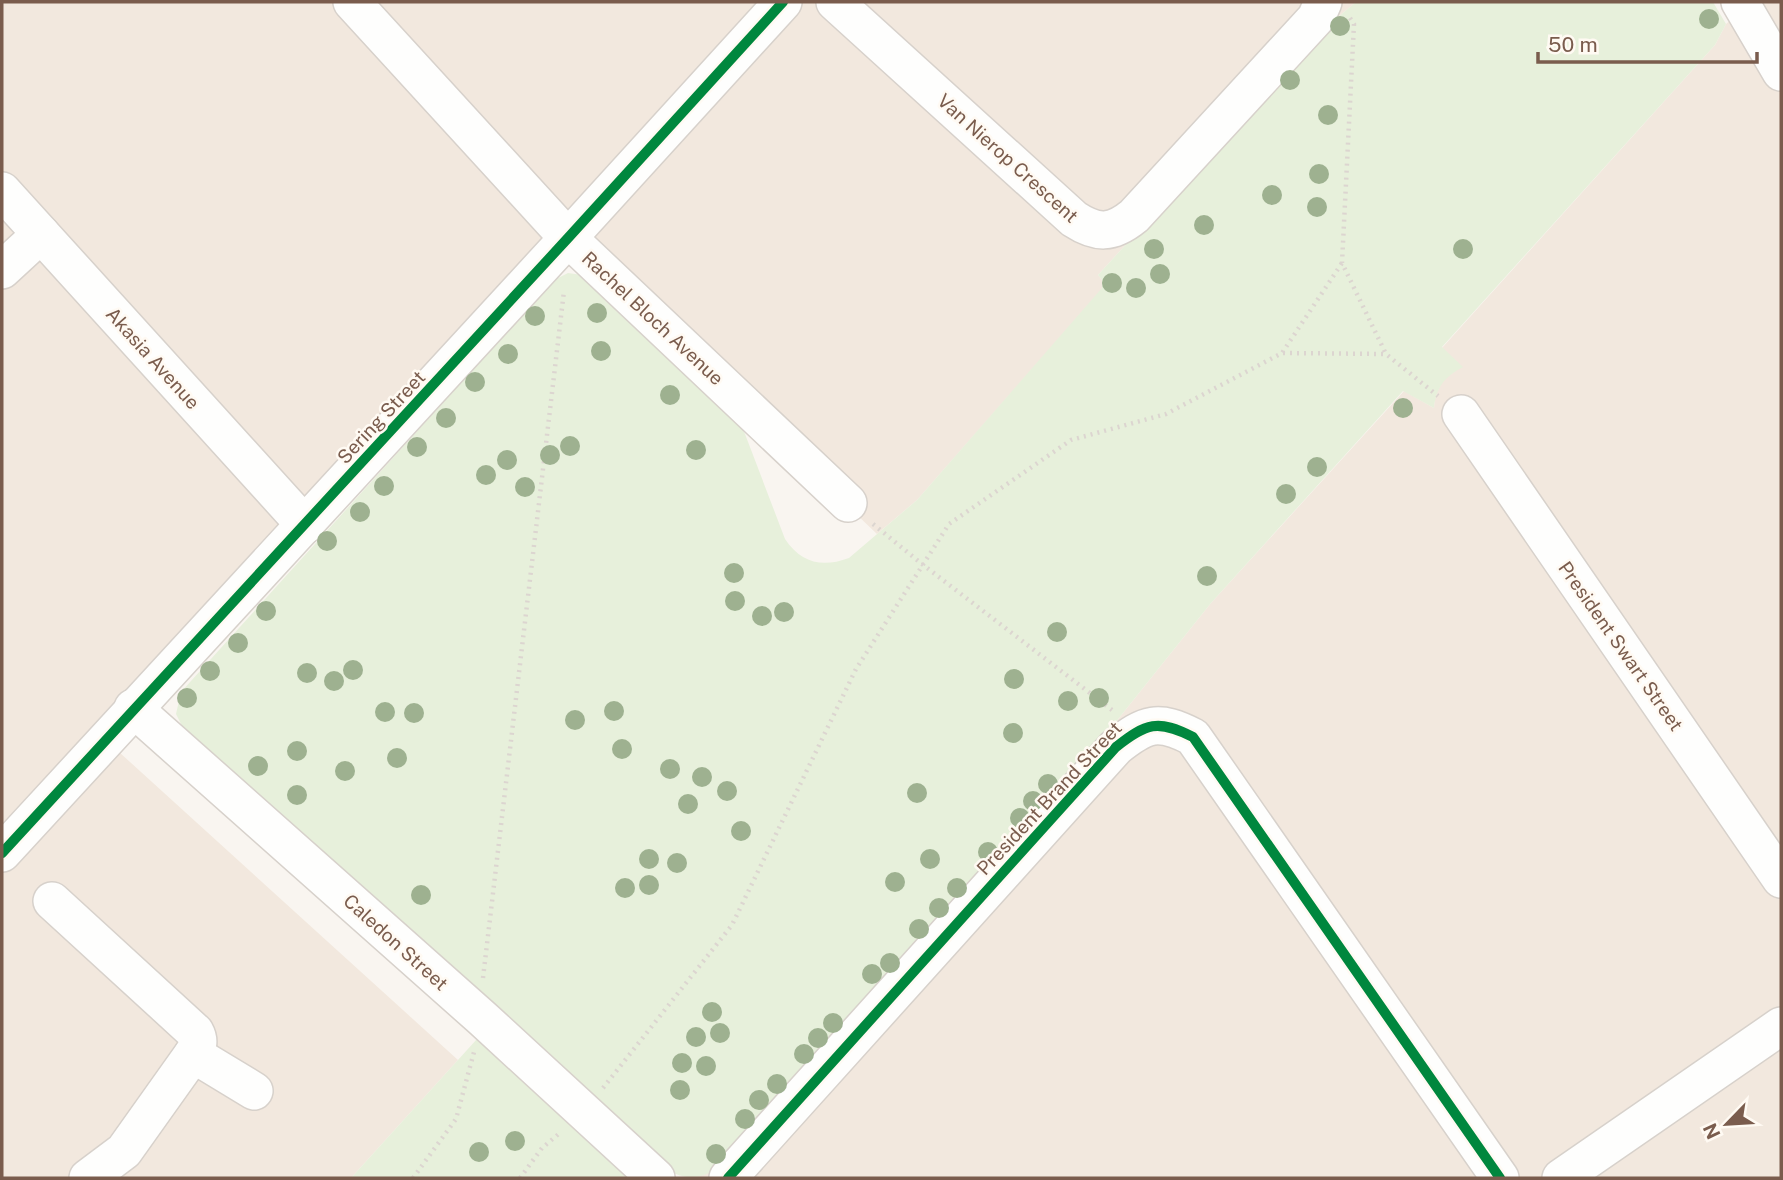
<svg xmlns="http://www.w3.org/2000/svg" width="1783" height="1180" viewBox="0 0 1783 1180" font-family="'Public Sans',sans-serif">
<rect width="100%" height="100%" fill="#f9f5f0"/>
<g fill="#f2e8de">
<polygon points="2,2 1356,2 1321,31 1098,275 1102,280 1103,288 917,500 877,534 569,240 108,742 458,1060 351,1178 2,1178"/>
<polygon points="1751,2 1781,2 1781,1178 680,1178 692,1178 716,1169 1111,728 1211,603 1404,391 1434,408 1435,396 1442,382 1452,372 1442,348 1715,45 1726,24"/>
</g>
<g fill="#e7f0db">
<path d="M1356,2h357l13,22 -11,21 -273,302 21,20c-19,10 -27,21 -29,41l-31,-17 -192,212 -100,125 -395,441c-17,11 -33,11 -49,0l-481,-435 -10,-20 5,-22 373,-412 14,-7 14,2 152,139 11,20 40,105c16,24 37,29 64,19l68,-58 185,-212v-8l-4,-5 223,-244z"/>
<polygon points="477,1039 631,1178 351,1178"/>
</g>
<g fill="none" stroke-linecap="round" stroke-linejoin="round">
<g stroke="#d7d1cb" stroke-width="40">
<g id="minor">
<polyline points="352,2 568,238 848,503"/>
<path d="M835,2l239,217c23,15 38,15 60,-3l182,-198 7,-16"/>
<polyline points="1740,2 1781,72"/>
<polyline points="2,191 305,525"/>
<polyline points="2,270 41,234"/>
<polyline points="1461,414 1781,879"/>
<polyline points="133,708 482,1018 656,1178"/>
<polyline points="2,853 568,238 783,2"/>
<path d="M52,901l143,131c5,9 3,14 -2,22l-69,97 -36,27"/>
<polyline points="193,1054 254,1091"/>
<path d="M728,1178l388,-431c30,-24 42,-28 77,-10l307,441"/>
<polyline points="1561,1178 1781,1026"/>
</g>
</g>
<g stroke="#dcd5d0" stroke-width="4.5" stroke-dasharray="2 5" stroke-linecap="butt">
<polyline points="1350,18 1354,24 1342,263 1386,354 1438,396"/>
<polyline points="1283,353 1386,354"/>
<polyline points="873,524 922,564 1112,710"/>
<polyline points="483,978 564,291"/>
<polyline points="603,1088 732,925 856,669 949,524 1071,440 1166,414 1282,353 1342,263"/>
<polyline points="413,1178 456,1119 474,1052"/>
<polyline points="520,1178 542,1148 561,1132"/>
</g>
<use href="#minor" stroke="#fefefd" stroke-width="37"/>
<g stroke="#fffaf3" stroke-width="15">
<g id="cycleway">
<polyline points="2,853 568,238 783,2"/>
<path d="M728,1178l388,-431c30,-24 42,-28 77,-10l307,441"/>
</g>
</g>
<use href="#cycleway" stroke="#00873e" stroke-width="10"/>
</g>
<g fill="#9eb190">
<circle cx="1709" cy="19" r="10"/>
<circle cx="1340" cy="26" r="10"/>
<circle cx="1290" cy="80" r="10"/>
<circle cx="1328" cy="115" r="10"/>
<circle cx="1319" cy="174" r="10"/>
<circle cx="1272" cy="195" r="10"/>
<circle cx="1317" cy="207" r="10"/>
<circle cx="1204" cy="225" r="10"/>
<circle cx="1154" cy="249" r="10"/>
<circle cx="1463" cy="249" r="10"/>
<circle cx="1160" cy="274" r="10"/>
<circle cx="1112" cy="283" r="10"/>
<circle cx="1136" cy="288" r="10"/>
<circle cx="597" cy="313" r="10"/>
<circle cx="535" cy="316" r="10"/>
<circle cx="601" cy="351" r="10"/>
<circle cx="508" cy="354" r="10"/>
<circle cx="475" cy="382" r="10"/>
<circle cx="670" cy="395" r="10"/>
<circle cx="1403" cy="408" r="10"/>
<circle cx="446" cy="418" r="10"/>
<circle cx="570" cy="446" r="10"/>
<circle cx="417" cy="447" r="10"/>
<circle cx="696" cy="450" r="10"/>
<circle cx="550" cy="455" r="10"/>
<circle cx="507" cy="460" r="10"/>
<circle cx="1317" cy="467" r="10"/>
<circle cx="486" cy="475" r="10"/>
<circle cx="384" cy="486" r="10"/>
<circle cx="525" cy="487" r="10"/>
<circle cx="1286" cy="494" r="10"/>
<circle cx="360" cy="512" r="10"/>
<circle cx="327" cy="541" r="10"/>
<circle cx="734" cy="573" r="10"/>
<circle cx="1207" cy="576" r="10"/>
<circle cx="735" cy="601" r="10"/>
<circle cx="266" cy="611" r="10"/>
<circle cx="784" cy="612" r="10"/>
<circle cx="762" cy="616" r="10"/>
<circle cx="1057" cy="632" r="10"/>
<circle cx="238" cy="643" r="10"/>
<circle cx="353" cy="670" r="10"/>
<circle cx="210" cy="671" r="10"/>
<circle cx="307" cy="673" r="10"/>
<circle cx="1014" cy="679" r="10"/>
<circle cx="334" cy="681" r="10"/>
<circle cx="187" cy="698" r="10"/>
<circle cx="1099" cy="698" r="10"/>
<circle cx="1068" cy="701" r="10"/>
<circle cx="614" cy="711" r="10"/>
<circle cx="385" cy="712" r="10"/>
<circle cx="414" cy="713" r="10"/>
<circle cx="575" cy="720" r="10"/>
<circle cx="1013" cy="733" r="10"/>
<circle cx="622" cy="749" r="10"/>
<circle cx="297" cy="751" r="10"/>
<circle cx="397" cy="758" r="10"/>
<circle cx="258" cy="766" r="10"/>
<circle cx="670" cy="769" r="10"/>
<circle cx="345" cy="771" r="10"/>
<circle cx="702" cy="777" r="10"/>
<circle cx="1048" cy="784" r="10"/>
<circle cx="727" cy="791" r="10"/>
<circle cx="917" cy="793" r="10"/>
<circle cx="297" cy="795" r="10"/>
<circle cx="1033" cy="801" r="10"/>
<circle cx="688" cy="804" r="10"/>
<circle cx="1020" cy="818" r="10"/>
<circle cx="741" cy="831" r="10"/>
<circle cx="988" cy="852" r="10"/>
<circle cx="649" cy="859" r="10"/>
<circle cx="930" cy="859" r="10"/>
<circle cx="677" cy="863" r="10"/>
<circle cx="895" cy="882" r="10"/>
<circle cx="649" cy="885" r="10"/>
<circle cx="625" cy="888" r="10"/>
<circle cx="957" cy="888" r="10"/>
<circle cx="421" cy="895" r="10"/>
<circle cx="939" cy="908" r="10"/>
<circle cx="919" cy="929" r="10"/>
<circle cx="890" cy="963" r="10"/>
<circle cx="872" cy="974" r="10"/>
<circle cx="712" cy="1012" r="10"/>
<circle cx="833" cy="1023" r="10"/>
<circle cx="720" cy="1033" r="10"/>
<circle cx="696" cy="1037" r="10"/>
<circle cx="818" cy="1038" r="10"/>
<circle cx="804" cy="1054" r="10"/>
<circle cx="682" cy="1063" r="10"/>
<circle cx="706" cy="1066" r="10"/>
<circle cx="777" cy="1084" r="10"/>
<circle cx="680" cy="1090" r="10"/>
<circle cx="759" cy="1100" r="10"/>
<circle cx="745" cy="1119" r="10"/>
<circle cx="515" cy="1141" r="10"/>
<circle cx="479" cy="1152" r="10"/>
<circle cx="716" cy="1154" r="10"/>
</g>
<g text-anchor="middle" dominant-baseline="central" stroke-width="5" stroke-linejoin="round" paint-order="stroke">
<g font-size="19" fill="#7a5c4d" stroke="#fffaf3">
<text transform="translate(1008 158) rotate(42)">Van Nierop Crescent</text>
<text transform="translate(653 318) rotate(43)">Rachel Bloch Avenue</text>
<text transform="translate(153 358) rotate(48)">Akasia Avenue</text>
<text transform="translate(381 417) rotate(-47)">Sering Street</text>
<text transform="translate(1621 646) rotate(55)">President Swart Street</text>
<text transform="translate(1049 798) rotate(-47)">President Brand Street</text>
<text transform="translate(396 942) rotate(42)">Caledon Street</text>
</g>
</g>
<rect width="1783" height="1180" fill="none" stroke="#7a5c4d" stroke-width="7"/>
<g transform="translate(1727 1124) rotate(245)" stroke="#fffaf3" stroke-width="5" paint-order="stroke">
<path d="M0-5L12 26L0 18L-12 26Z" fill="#7a5c4d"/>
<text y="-10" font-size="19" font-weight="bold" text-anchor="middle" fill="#7a5c4d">N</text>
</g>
<path d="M1538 52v10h219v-10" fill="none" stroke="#7a5c4d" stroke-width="3.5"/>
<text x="1548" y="52" font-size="21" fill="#7a5c4d" stroke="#fffaf3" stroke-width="5" paint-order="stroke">50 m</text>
</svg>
